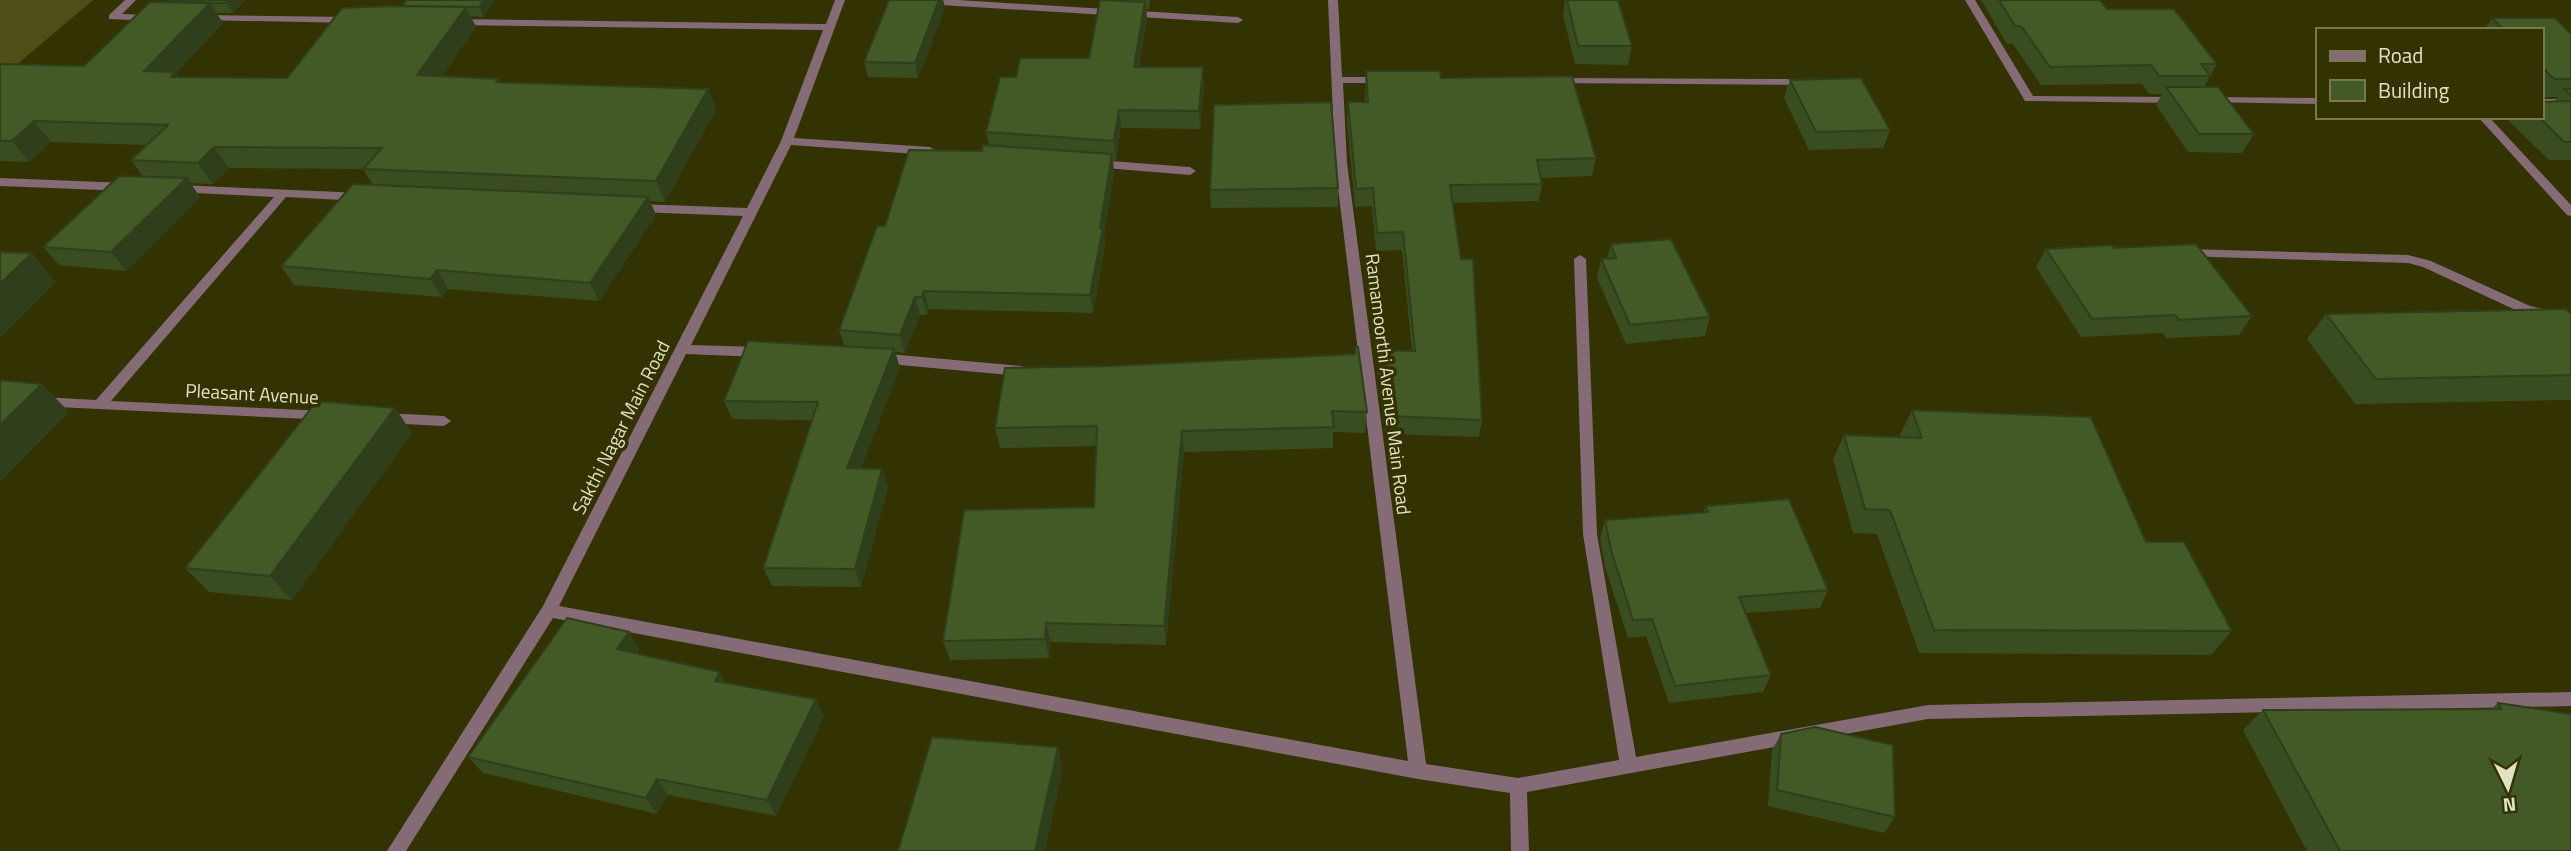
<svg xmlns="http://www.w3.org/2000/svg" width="2571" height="851" viewBox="0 0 2571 851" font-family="'Titillium Web',sans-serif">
<rect width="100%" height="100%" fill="#333202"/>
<polygon fill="#4f4e16" points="0,0 93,0 0,79"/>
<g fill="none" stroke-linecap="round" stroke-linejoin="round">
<g fill="#846b76" fill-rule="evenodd">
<polygon points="125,0 136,0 122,14 153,15 158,18 153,21 109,19 109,15"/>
<polygon points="835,0 845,0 794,138 930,147 936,151 930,155 791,145 691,345 760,347 767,352 760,357 686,354 559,606 1408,761 1335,163 1328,0 1338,0 1342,77 1384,77 1389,80 1384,83 1343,83 1347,163 1426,764 1518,778 1619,760 1583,534 1574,259 1580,255 1586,259 1597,534 1636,757 1928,705 2571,692 2571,706 1928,719 1527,792 1529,851 1511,851 1510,793 1418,779 553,618 406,851 387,851 543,606 743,216 637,212 631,208 637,204 747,208 781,141 823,30 454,25 449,22 454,19 826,24"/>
<polygon points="903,0 958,0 1238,17 1243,20 1238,23 908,3"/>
<polygon points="1965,0 1975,0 2033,96 2176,97 2182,100 2176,103 2025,101"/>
<polygon points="202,15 349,17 354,20 349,23 198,20 197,18"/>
<polygon points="1555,78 1808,79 1813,82 1808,85 1551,83 1551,79"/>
<polygon points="2210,97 2317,98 2317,104 2206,102 2204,100"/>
<rect x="2541" y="99" width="30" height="6"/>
<polygon points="2478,117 2489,117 2571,205 2571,216 2567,215"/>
<polygon points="1097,160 1190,167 1196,171 1190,175 1093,167 1091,164"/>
<polygon points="0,178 127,183 133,187 127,191 0,186"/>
<polygon points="179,185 361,193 367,197 361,201 286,197 111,401 325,411 332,416 330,420 36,406 34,402 41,397 96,400 274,197 175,192 173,189"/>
<polygon points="2185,249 2408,255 2431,261 2530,306 2571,315 2571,325 2522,313 2423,267 2408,263 2181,256 2179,253"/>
<polygon points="878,353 1022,366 1029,371 1022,376 878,363 871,358"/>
<polygon points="384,413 444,416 451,421 444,426 384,423 377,418"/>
</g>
</g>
<g fill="#3a4d21">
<polygon points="170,0 245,0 233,13 216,13 223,23 176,73 179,77 287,78 402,6 495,0 483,17 470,16 476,27 442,76 499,79 501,82 708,89 716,110 665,202 650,201 656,215 599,301 448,289 442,297 294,285 281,266 373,185 363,169 229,168 213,184 190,183 200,197 126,271 59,265 43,247 143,177 131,160 147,145 51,142 29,162 0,161 0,64 84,66"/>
<polygon points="889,0 943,0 945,8 918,78 868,77 864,62"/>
<polygon points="1100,0 1150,0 1149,9 1146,9 1147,20 1139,67 1204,86 1200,129 1121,128 1116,160 1113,159 1114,172 1104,236 1105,246 1093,313 929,309 927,315 920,315 905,353 895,352 900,368 861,468 882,469 888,487 861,587 772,586 763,568 812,420 732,419 724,401 845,347 839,330 982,151 989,145 986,132 1016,77 1089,58"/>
<polygon points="1565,0 1618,0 1632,46 1628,65 1575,64 1563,15"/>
<polygon points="1981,0 2100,0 2107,9 2217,64 2204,87 2254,134 2242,153 2188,152 2156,105 2162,94 2149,94 2142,84 2041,85 2013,44 2007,44"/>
<polygon points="2492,18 2571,34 2571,160 2549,160 2509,121 2511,117 2541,117 2558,97 2541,97 2541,30 2484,30"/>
<polygon points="1366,71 1441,78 1596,158 1592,176 1541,178 1542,184 1539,201 1453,203 1482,420 1479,437 1385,434 1377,368 1378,350 1412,351 1402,250 1376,251 1372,206 1355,207 1347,120 1348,102 1365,102"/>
<polygon points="1790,80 1890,130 1883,148 1809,150 1784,98"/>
<polygon points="1338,188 1338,207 1211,208 1210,190"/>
<polygon points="1611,244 1710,317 1705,336 1626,344 1597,278 1601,259 1607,259"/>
<polygon points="2114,248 2252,316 2239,335 2166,338 2163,333 2081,337 2036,267 2046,249"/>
<polygon points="2326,314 2571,314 2571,400 2355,404 2307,339"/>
<polygon points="1005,368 1367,412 1365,433 1333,432 1333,448 1184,452 1166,645 1051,642 1049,658 950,660 943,641 1094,507 1096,446 1000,448 995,428"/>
<polygon points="395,408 412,433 292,600 209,592 185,568"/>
<polygon points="1912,410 2146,542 2232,631 2211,655 1919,653 1877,534 1853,533 1833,459 1844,435 1901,437 1900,435"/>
<polygon points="1706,506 1828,590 1820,608 1746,613 1771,675 1763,692 1669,703 1646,636 1628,638 1605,567 1600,538 1605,520 1703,512"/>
<polygon points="629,632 639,649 637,654 824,716 776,816 668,795 657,814 483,773 468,757"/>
<polygon points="2498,703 2571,851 2307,851 2243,730 2263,710 2491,709"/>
<polygon points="1781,734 1895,817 1884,833 1768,806 1772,750"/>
</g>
<g fill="#2f3e1b">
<polygon points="230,0 245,0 233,13 227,3"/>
<polygon points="484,0 495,0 483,17 479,7"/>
<polygon points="939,0 943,0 945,8 918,78 915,63"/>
<polygon points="1145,2 1147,20 1136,85 1134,67"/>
<polygon points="210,3 223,23 176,73 190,93 144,71"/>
<polygon points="466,7 476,27 428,96 417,75"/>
<polygon points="1203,67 1204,86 1200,129 1199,111"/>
<polygon points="708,89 716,110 665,202 656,181"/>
<polygon points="1119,110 1121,128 1116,160 1114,141"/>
<polygon points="34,121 51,142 29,162 12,141"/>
<polygon points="214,147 229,168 213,184 198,163"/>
<polygon points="1112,154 1114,172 1104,236 1105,246 1093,313 1090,295"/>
<polygon points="187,178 200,197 126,271 111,252"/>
<polygon points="648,197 656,215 599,301 590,283"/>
<polygon points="32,253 56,282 0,338 0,284"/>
<polygon points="437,270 448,289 442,297 430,279"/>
<polygon points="924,291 929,309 927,315 922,297"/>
<polygon points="915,297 920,315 905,353 900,335"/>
<polygon points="894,349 900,368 854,486 847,468"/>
<polygon points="42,384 69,412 0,482 0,425"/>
<polygon points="395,408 412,433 292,600 270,576"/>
<polygon points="1182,431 1184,452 1166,645 1164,626"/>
<polygon points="882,469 888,487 861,587 855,569"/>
<polygon points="1046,623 1051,642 1049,658 1045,639"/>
<polygon points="629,632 639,649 628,667 617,649"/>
<polygon points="720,672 730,689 715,681"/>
<polygon points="816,699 824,716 776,816 767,800"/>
<polygon points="1058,747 1063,769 1045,851 1035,851"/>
<polygon points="657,779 668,795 657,814 646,798"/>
</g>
<g fill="#435926" stroke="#2f3e1b" stroke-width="2">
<polygon points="170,0 230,0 227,3 168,2"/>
<polygon points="407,0 484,0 479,7 402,6"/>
<polygon points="889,0 939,0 915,63 864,62"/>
<polygon points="1100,0 1145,2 1134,67 1203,67 1199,111 1119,110 1114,141 986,132 1000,77 1016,77 1020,58 1089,58"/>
<polygon points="1567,0 1618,0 1632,46 1578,46"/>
<polygon points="1999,0 2100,0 2107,9 2174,9 2217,64 2201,64 2210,76 2159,76 2151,65 2050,67 2021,26 2015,26"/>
<polygon points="150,2 210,3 144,71 175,72 171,77 287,78 342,8 389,6 466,7 417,75 499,79 496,82 708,89 656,181 363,169 382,148 214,147 198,163 131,160 168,125 34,121 12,141 0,141 0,64 84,66"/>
<polygon points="2492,18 2555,18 2571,34 2571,79 2554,79 2541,66 2541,30 2504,30"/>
<polygon points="1366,71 1440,71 1441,78 1572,76 1596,158 1537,160 1542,184 1450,185 1461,259 1473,259 1482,420 1387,416 1378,350 1415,351 1403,232 1377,233 1373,188 1356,189 1348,102 1368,102"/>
<polygon points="1861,78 1890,130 1816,132 1790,80"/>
<polygon points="2166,87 2218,87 2254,134 2199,134"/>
<polygon points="2564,89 2571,89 2571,96"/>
<polygon points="2571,101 2571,142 2564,142 2539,117 2541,117 2541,102"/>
<polygon points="1331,102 1338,188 1210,190 1214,105"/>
<polygon points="983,145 1112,154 1100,228 1103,228 1090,295 924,291 922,297 915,297 900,335 839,330 877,226 885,226 909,150 982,151"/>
<polygon points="119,176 187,178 111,252 43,247"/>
<polygon points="353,184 648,197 590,283 437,270 430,279 281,266"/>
<polygon points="1671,239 1710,317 1630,325 1601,259 1616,258 1611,244"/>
<polygon points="2196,244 2252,316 2179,320 2175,315 2092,319 2046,249 2112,245 2114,248"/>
<polygon points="0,252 32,253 0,284"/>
<polygon points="2566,309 2571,314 2571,375 2376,379 2326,314"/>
<polygon points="748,341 894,349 847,468 882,469 855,569 763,568 818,402 724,401"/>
<polygon points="1355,347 1358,347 1367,412 1332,411 1334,427 1182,431 1164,626 1046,623 1045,639 943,641 964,510 1094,507 1097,426 995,428 1005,368 1110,366 1355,354"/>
<polygon points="0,380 42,384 0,425"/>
<polygon points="317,401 395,408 270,576 185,568"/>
<polygon points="1912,410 2091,417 2146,542 2184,542 2232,631 1934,630 1890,510 1865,509 1844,435 1922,438"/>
<polygon points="1789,499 1828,590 1739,597 1771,675 1675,686 1652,619 1633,620 1611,550 1605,520 1708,512 1706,506"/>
<polygon points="567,618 629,632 617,649 720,672 715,681 816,699 767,800 657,779 646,798 468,757"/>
<polygon points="2498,703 2571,714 2571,851 2340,851 2263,710 2501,709"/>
<polygon points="1815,727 1893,745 1895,817 1777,790 1781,734"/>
<polygon points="932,737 1058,747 1035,851 898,851"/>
</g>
<g text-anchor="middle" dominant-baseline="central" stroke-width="7" stroke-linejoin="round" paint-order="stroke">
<g font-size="19" fill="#e1e2c3" stroke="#333202">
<text transform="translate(1389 384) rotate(83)">Ramamoorthi Avenue Main Road</text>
<text transform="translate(252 393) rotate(3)">Pleasant Avenue</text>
<text transform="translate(620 427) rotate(-63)">Sakthi Nagar Main Road</text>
</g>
</g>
<rect x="2316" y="28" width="228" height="91" fill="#333202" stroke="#79784f" stroke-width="2"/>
<rect x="2330" y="51" width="35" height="10" fill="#846b76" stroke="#79784f" stroke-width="2"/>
<text x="2378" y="63" font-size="21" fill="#e1e2c3">Road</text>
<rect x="2330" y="80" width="35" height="21" fill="#435926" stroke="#79784f" stroke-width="2"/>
<text x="2378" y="98" font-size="21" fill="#e1e2c3">Building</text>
<g transform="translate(2508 788) rotate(175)" stroke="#333202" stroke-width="5" paint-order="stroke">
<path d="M0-5L12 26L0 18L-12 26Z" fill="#e1e2c3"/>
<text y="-10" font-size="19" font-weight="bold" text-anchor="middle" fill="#e1e2c3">N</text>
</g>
</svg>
